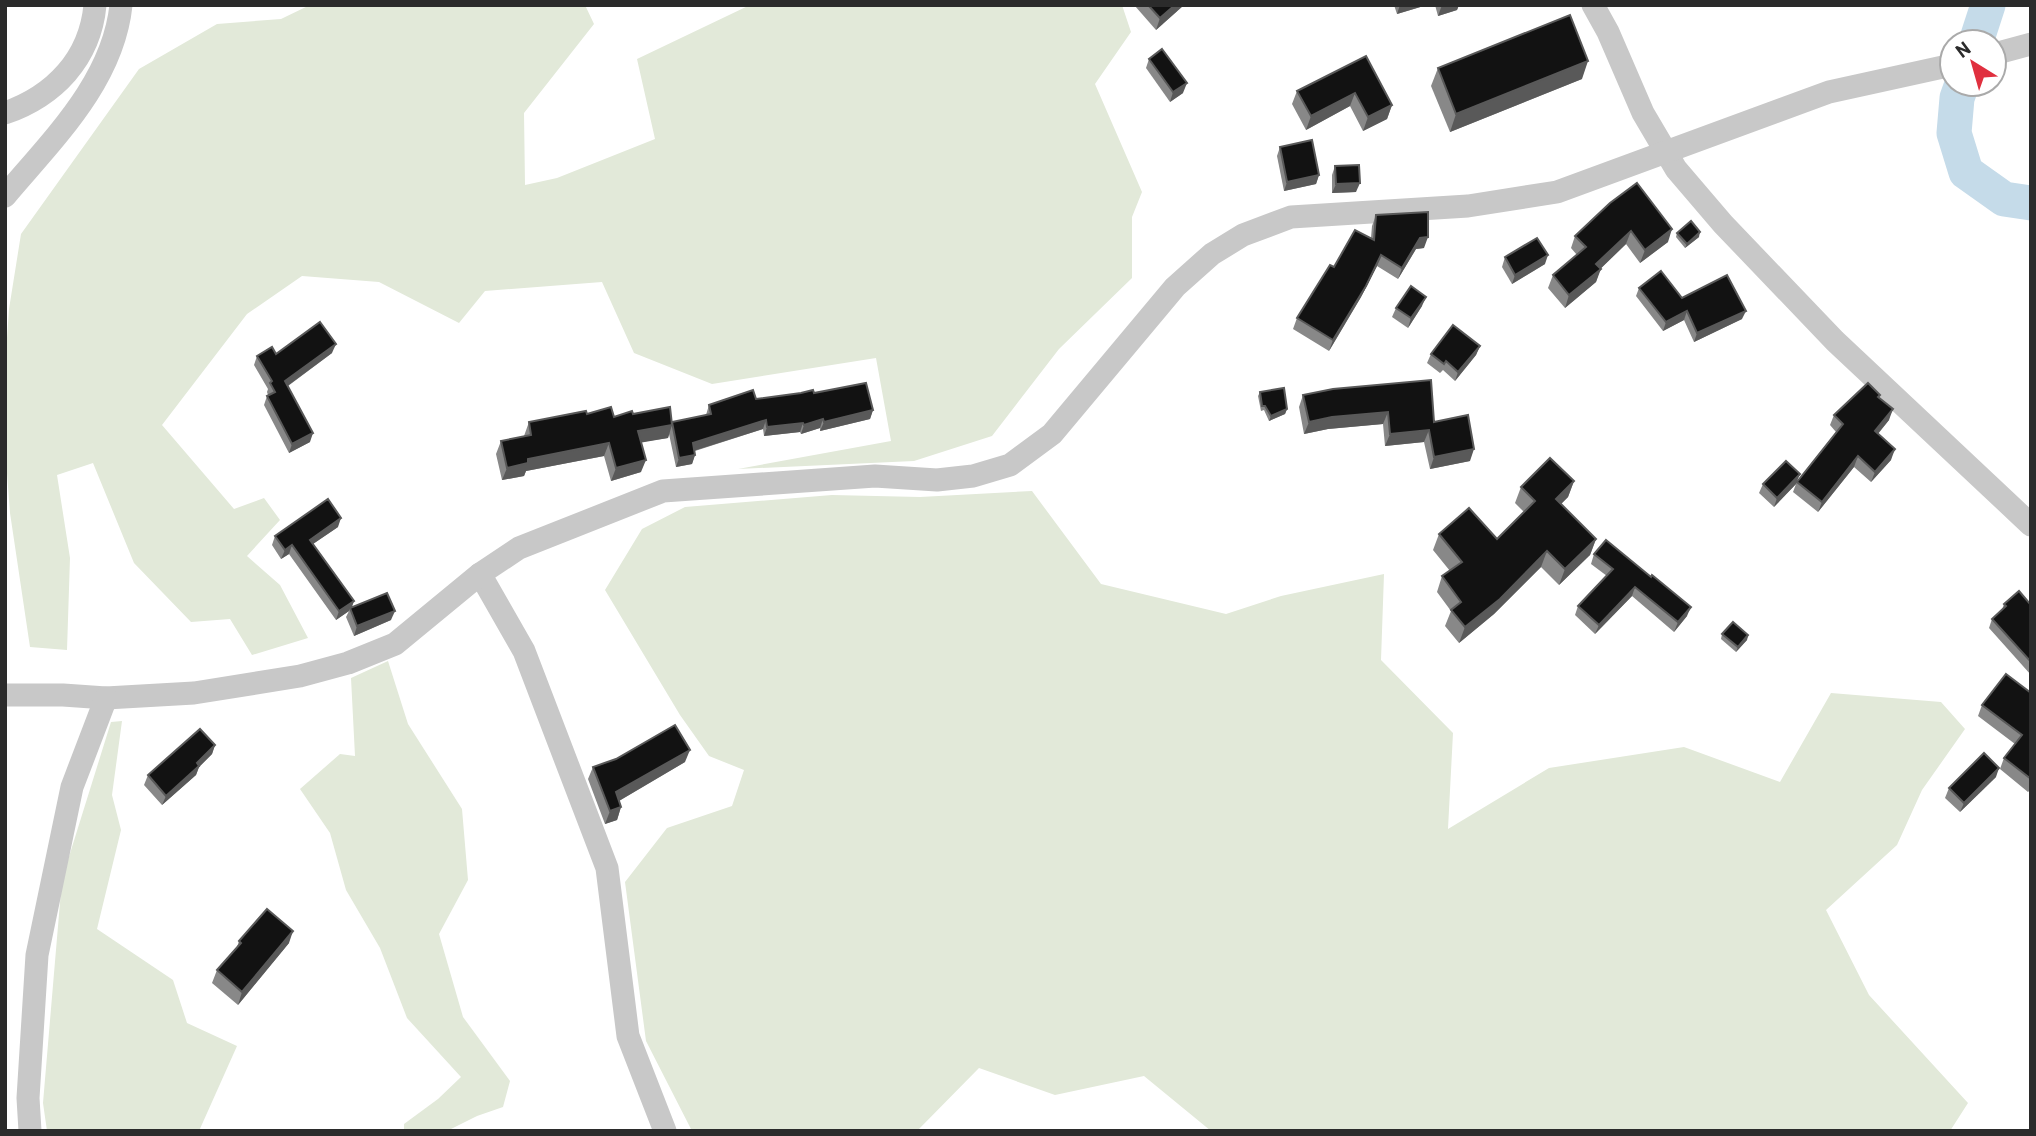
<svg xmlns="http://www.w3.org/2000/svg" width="2036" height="1136" viewBox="0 0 2036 1136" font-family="Barlow,sans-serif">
<rect width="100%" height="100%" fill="#fff"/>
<g fill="#e2e9d9">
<polygon points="310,5 585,5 594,24 524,113 525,185 557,178 655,139 637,59 750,5 1122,5 1131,32 1095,84 1142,192 1132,217 1132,278 1059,349 992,436 914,461 738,469 891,441 876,358 712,384 634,353 602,282 485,291 459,323 379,282 302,276 247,314 162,425 234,509 264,498 280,520 247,556 280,585 308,638 252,655 230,619 191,622 134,563 93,463 57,475 70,558 67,650 30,647 10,513 5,447 5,367 9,309 21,234 139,69 217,24 281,19"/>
<polygon points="1032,491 1101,584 1226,614 1281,596 1384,574 1381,660 1453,733 1448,829 1549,768 1684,747 1780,782 1831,693 1941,702 1965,729 1922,790 1897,845 1826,910 1869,995 1968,1103 1950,1131 1211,1131 1144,1076 1055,1095 979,1068 917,1131 692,1131 646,1041 625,882 667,828 732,806 744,770 709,756 680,715 605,590 642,529 685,507 832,495 920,497"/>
<polygon points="388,661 408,724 462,809 468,880 439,934 463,1017 510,1081 503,1107 477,1116 447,1131 404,1131 404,1124 438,1099 461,1077 407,1018 380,948 346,890 330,833 300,789 340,754 355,756 351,678"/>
<polygon points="122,721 112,795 121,830 97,929 173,980 187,1023 237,1046 199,1131 47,1131 43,1103 62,879 111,722"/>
</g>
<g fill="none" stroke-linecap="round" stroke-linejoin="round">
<g stroke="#c5dbe9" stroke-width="35">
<polyline points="1976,42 1988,5"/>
<polyline points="1962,84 1957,98 1954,133 1966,172 2004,199 2031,203"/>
</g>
<g stroke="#c8c8c8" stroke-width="23">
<polyline points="1593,5 1608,32 1643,113 1676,169 1723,224 1835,341 2031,525"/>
<polyline points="1994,54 2031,44"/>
<path d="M5,113c49,-17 85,-54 90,-108"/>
<path d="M5,196c47,-56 108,-114 116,-191"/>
<polyline points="480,574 524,651 607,868 628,1036 665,1131"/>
<polyline points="5,695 63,695 106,698 194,693 300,676 348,663 395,644 480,574 519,548 663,491 875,476 937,480 973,476 1010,465 1052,434 1175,287 1212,254 1243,235 1291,217 1468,206 1557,192 1829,92 1952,65"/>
<polyline points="30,1131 28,1098 37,955 72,787 106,698"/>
</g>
</g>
<g fill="#888">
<polygon points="1135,5 1184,5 1156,30 1135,6"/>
<polygon points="1394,5 1427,5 1397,14"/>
<polygon points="1435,5 1459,5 1457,10 1438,16"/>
<polygon points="1366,56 1392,105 1387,119 1363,131 1350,106 1306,130 1292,104 1297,91"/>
<polygon points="1149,59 1183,93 1170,102 1146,68"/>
<polygon points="1438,68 1582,79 1450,132 1431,86"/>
<polygon points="1280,147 1319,175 1316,184 1284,191 1277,156"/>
<polygon points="1335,166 1356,192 1332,193 1332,175"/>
<polygon points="1610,203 1668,242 1640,263 1626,244 1600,269 1596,282 1565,308 1548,288 1553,275 1577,255 1571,248 1575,236"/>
<polygon points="1376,215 1424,248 1416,249 1398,279 1377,266 1361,297 1329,351 1293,329 1297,318 1334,267 1371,238 1372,226"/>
<polygon points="1677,233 1699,237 1685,248 1676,237"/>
<polygon points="1505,257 1545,264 1512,284 1502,267"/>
<polygon points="1639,288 1682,298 1742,319 1694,342 1684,320 1663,331 1636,296"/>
<polygon points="1422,306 1408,328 1392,317 1396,308"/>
<polygon points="1480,346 1476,355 1455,381 1443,370 1440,373 1427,363 1431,354"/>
<polygon points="332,353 288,386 310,442 289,453 264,405 267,396 268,395 267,392 268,389 254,365 257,356 276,354"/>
<polygon points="1260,392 1287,409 1285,414 1269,421 1264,410 1261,411 1258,396"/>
<polygon points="814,393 873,410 870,419 820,431 820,428 801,434 800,432 764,436 763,429 695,451 695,455 692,464 676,467 669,434 668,438 641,442 641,472 611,481 604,456 526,471 524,476 502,480 496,454 501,441 524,436 529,422 587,414 614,417 633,414 672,422 706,415 709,405"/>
<polygon points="1303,395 1434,422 1470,461 1430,469 1424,442 1385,446 1383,424 1328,429 1304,434 1299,407"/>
<polygon points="1880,395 1879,398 1889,420 1878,434 1891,460 1871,482 1854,467 1818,512 1793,492 1796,484 1774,507 1759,493 1763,484 1798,480 1836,432 1830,425 1834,415"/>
<polygon points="1574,481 1568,497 1561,504 1596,539 1590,555 1559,585 1541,567 1494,614 1459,643 1445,626 1451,611 1437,592 1442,576 1450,571 1433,550 1439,534 1497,539 1524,512 1515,503 1521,487"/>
<polygon points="338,527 313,544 351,607 391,620 354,636 346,617 349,611 336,620 289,554 281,559 272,545 275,536"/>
<polygon points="1594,554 1687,616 1674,632 1632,596 1595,634 1575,615 1578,606 1607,576 1591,564"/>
<polygon points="2004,604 2031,605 2031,675 1989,628 1992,619 2002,610"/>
<polygon points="1722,634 1748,635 1747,640 1736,652 1721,639"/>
<polygon points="2031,693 2031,789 2028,792 2000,769 2004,758 2015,744 1978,716 1982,705"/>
<polygon points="215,745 212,754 199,767 196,775 162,805 144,785 148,775"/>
<polygon points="685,762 619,801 621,807 617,820 605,824 588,779 593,767"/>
<polygon points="1996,777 1960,812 1945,798 1949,788"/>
<polygon points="239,941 289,943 238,1005 212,983 217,970 237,947"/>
</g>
<g fill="#595959">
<polygon points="1175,5 1184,5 1156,30 1160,18"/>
<polygon points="1400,5 1427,5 1397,14"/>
<polygon points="1442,5 1459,5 1457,10 1438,16"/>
<polygon points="1588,61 1582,79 1450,132 1456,114"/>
<polygon points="1187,83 1183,93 1170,102 1173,92"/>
<polygon points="1355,93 1350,106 1306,130 1311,116"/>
<polygon points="1392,105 1387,119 1363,131 1368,117"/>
<polygon points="1319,175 1316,184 1284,191 1287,182"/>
<polygon points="1360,183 1356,192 1332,193 1336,184"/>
<polygon points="1672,229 1668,242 1640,263 1645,250"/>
<polygon points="1631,231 1626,244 1592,277 1596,264"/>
<polygon points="1700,232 1699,237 1685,248 1687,244"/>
<polygon points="1428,237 1424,248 1416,249 1398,279 1402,268 1420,238"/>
<polygon points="1381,255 1377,266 1361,297 1329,351 1333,340"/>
<polygon points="1548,255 1545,264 1512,284 1515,275"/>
<polygon points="1601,269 1596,282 1565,308 1569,295"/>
<polygon points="1426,297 1422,306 1408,328 1411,318"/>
<polygon points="1687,311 1684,320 1663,331 1666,322"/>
<polygon points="1746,311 1742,319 1694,342 1697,333"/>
<polygon points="336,344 332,353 282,390 285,381"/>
<polygon points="1480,346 1476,355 1455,381 1458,372"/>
<polygon points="1287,409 1285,414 1269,421 1271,416"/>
<polygon points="1893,409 1889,420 1871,442 1875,431"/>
<polygon points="873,410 870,419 820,431 824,422"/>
<polygon points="1388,412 1383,424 1328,429 1304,434 1309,422 1332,417"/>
<polygon points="823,419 820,428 801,434 804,425"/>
<polygon points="766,420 763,429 690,452 693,443"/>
<polygon points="803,423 800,432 764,436 767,427"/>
<polygon points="672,425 668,438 633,444 638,431"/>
<polygon points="1429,430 1424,442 1385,446 1390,434"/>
<polygon points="313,433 310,442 289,453 292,444"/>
<polygon points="609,443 604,456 526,471 524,476 502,480 507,468 528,459"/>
<polygon points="1474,449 1470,461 1430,469 1434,457"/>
<polygon points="1895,449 1891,460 1871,482 1875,472"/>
<polygon points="695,455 692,464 676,467 679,458"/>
<polygon points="1858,456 1854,467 1818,512 1822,502"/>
<polygon points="646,460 641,472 611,481 616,468"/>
<polygon points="1800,474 1796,484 1774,507 1777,498"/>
<polygon points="1574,481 1568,497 1550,515 1556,499"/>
<polygon points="341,518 338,527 307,548 310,540"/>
<polygon points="1596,539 1590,555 1559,585 1565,569"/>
<polygon points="292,545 289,554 281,559 285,550"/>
<polygon points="1547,551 1541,567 1494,614 1459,643 1465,627"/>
<polygon points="1635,587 1632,596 1595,634 1599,625"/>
<polygon points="354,601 351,610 350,608 349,611 336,620 339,611"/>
<polygon points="1691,607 1687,616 1674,632 1678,622"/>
<polygon points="395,611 391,620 354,636 357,626"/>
<polygon points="1748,635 1747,640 1736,652 1738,647"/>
<polygon points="215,745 212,754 199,767 196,775 162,805 166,796"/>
<polygon points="690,750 685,762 612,805 616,792"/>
<polygon points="1999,768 1996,777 1960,812 1964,803"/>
<polygon points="621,807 617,820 605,824 610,811"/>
<polygon points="293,931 289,943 238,1005 242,992"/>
</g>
<g fill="#121212" stroke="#595959" stroke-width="2">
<polygon points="1148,5 1175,5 1160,18"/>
<polygon points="1570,15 1588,61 1456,114 1438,68"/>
<polygon points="1162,49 1187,83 1173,92 1149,59"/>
<polygon points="1366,56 1392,105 1368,117 1355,93 1311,116 1297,91"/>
<polygon points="1312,140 1319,175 1287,182 1280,147"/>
<polygon points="1359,165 1360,183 1336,184 1335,166"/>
<polygon points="1637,183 1672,229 1645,250 1631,231 1596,264 1601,269 1569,295 1553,275 1586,247 1575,236 1610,203"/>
<polygon points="1428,212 1428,237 1420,238 1402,268 1381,255 1366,286 1333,340 1297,318 1330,265 1334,267 1355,230 1374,240 1376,215"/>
<polygon points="1691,221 1700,232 1687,244 1677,233"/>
<polygon points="1537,238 1548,255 1515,275 1505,257"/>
<polygon points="1661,271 1682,298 1727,275 1746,311 1697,333 1687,311 1666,322 1639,288"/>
<polygon points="1411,286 1426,297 1411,318 1396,308"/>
<polygon points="320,322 336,344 285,381 313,433 292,444 267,396 275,392 270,383 272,381 257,356 272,347 276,354"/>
<polygon points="1453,325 1480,346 1458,372 1446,361 1444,364 1431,354"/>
<polygon points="1431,380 1434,422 1468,415 1474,449 1434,457 1429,430 1390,434 1388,412 1332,417 1309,422 1303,395 1333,389"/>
<polygon points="866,383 873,410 824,422 823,419 804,425 803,423 767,427 766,420 693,443 695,455 679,458 672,422 711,414 709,405 753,390 756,399 801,393 813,390 814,393"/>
<polygon points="1868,383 1880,395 1878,397 1893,409 1875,431 1895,449 1875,472 1858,456 1822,502 1797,482 1843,424 1834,415"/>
<polygon points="1284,388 1287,409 1271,416 1265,406 1262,406 1260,392"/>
<polygon points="611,407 614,417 632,411 633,414 670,407 672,425 638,431 646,460 616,468 609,443 528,459 528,463 507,468 501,441 531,435 529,422 586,411 587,414"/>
<polygon points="1550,458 1574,481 1556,499 1596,539 1565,569 1547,551 1500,599 1465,627 1451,610 1461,602 1442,576 1462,562 1439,534 1469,508 1497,539 1535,501 1521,487"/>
<polygon points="1786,461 1800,474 1777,498 1763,484"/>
<polygon points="328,499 341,518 310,540 354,601 339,611 292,545 285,550 275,536"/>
<polygon points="1606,540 1651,577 1652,575 1691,607 1678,622 1635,587 1599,625 1578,606 1613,569 1594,554"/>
<polygon points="2019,591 2031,605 2031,662 1992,619 2006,606 2004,604"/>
<polygon points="387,593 395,611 357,626 350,608"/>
<polygon points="1733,622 1748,635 1738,647 1722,634"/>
<polygon points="2006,674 2031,693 2031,779 2004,758 2022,735 1982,705"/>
<polygon points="675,725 690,750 616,792 621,807 610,811 593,767 616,759"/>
<polygon points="200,729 215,745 197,763 199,766 166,796 148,775"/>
<polygon points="1984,753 1999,768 1964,803 1949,788"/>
<polygon points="267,909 293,931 242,992 217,970 241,943 239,941"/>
</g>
<rect width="2036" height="1136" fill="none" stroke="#2b2b2b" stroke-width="14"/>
<g transform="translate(1973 63) rotate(323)"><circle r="33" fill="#ffffff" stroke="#aaaaaa" stroke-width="2"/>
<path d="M0-5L12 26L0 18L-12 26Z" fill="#e0303f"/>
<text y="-10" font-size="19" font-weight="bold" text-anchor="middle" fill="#2b2b2b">N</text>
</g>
</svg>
